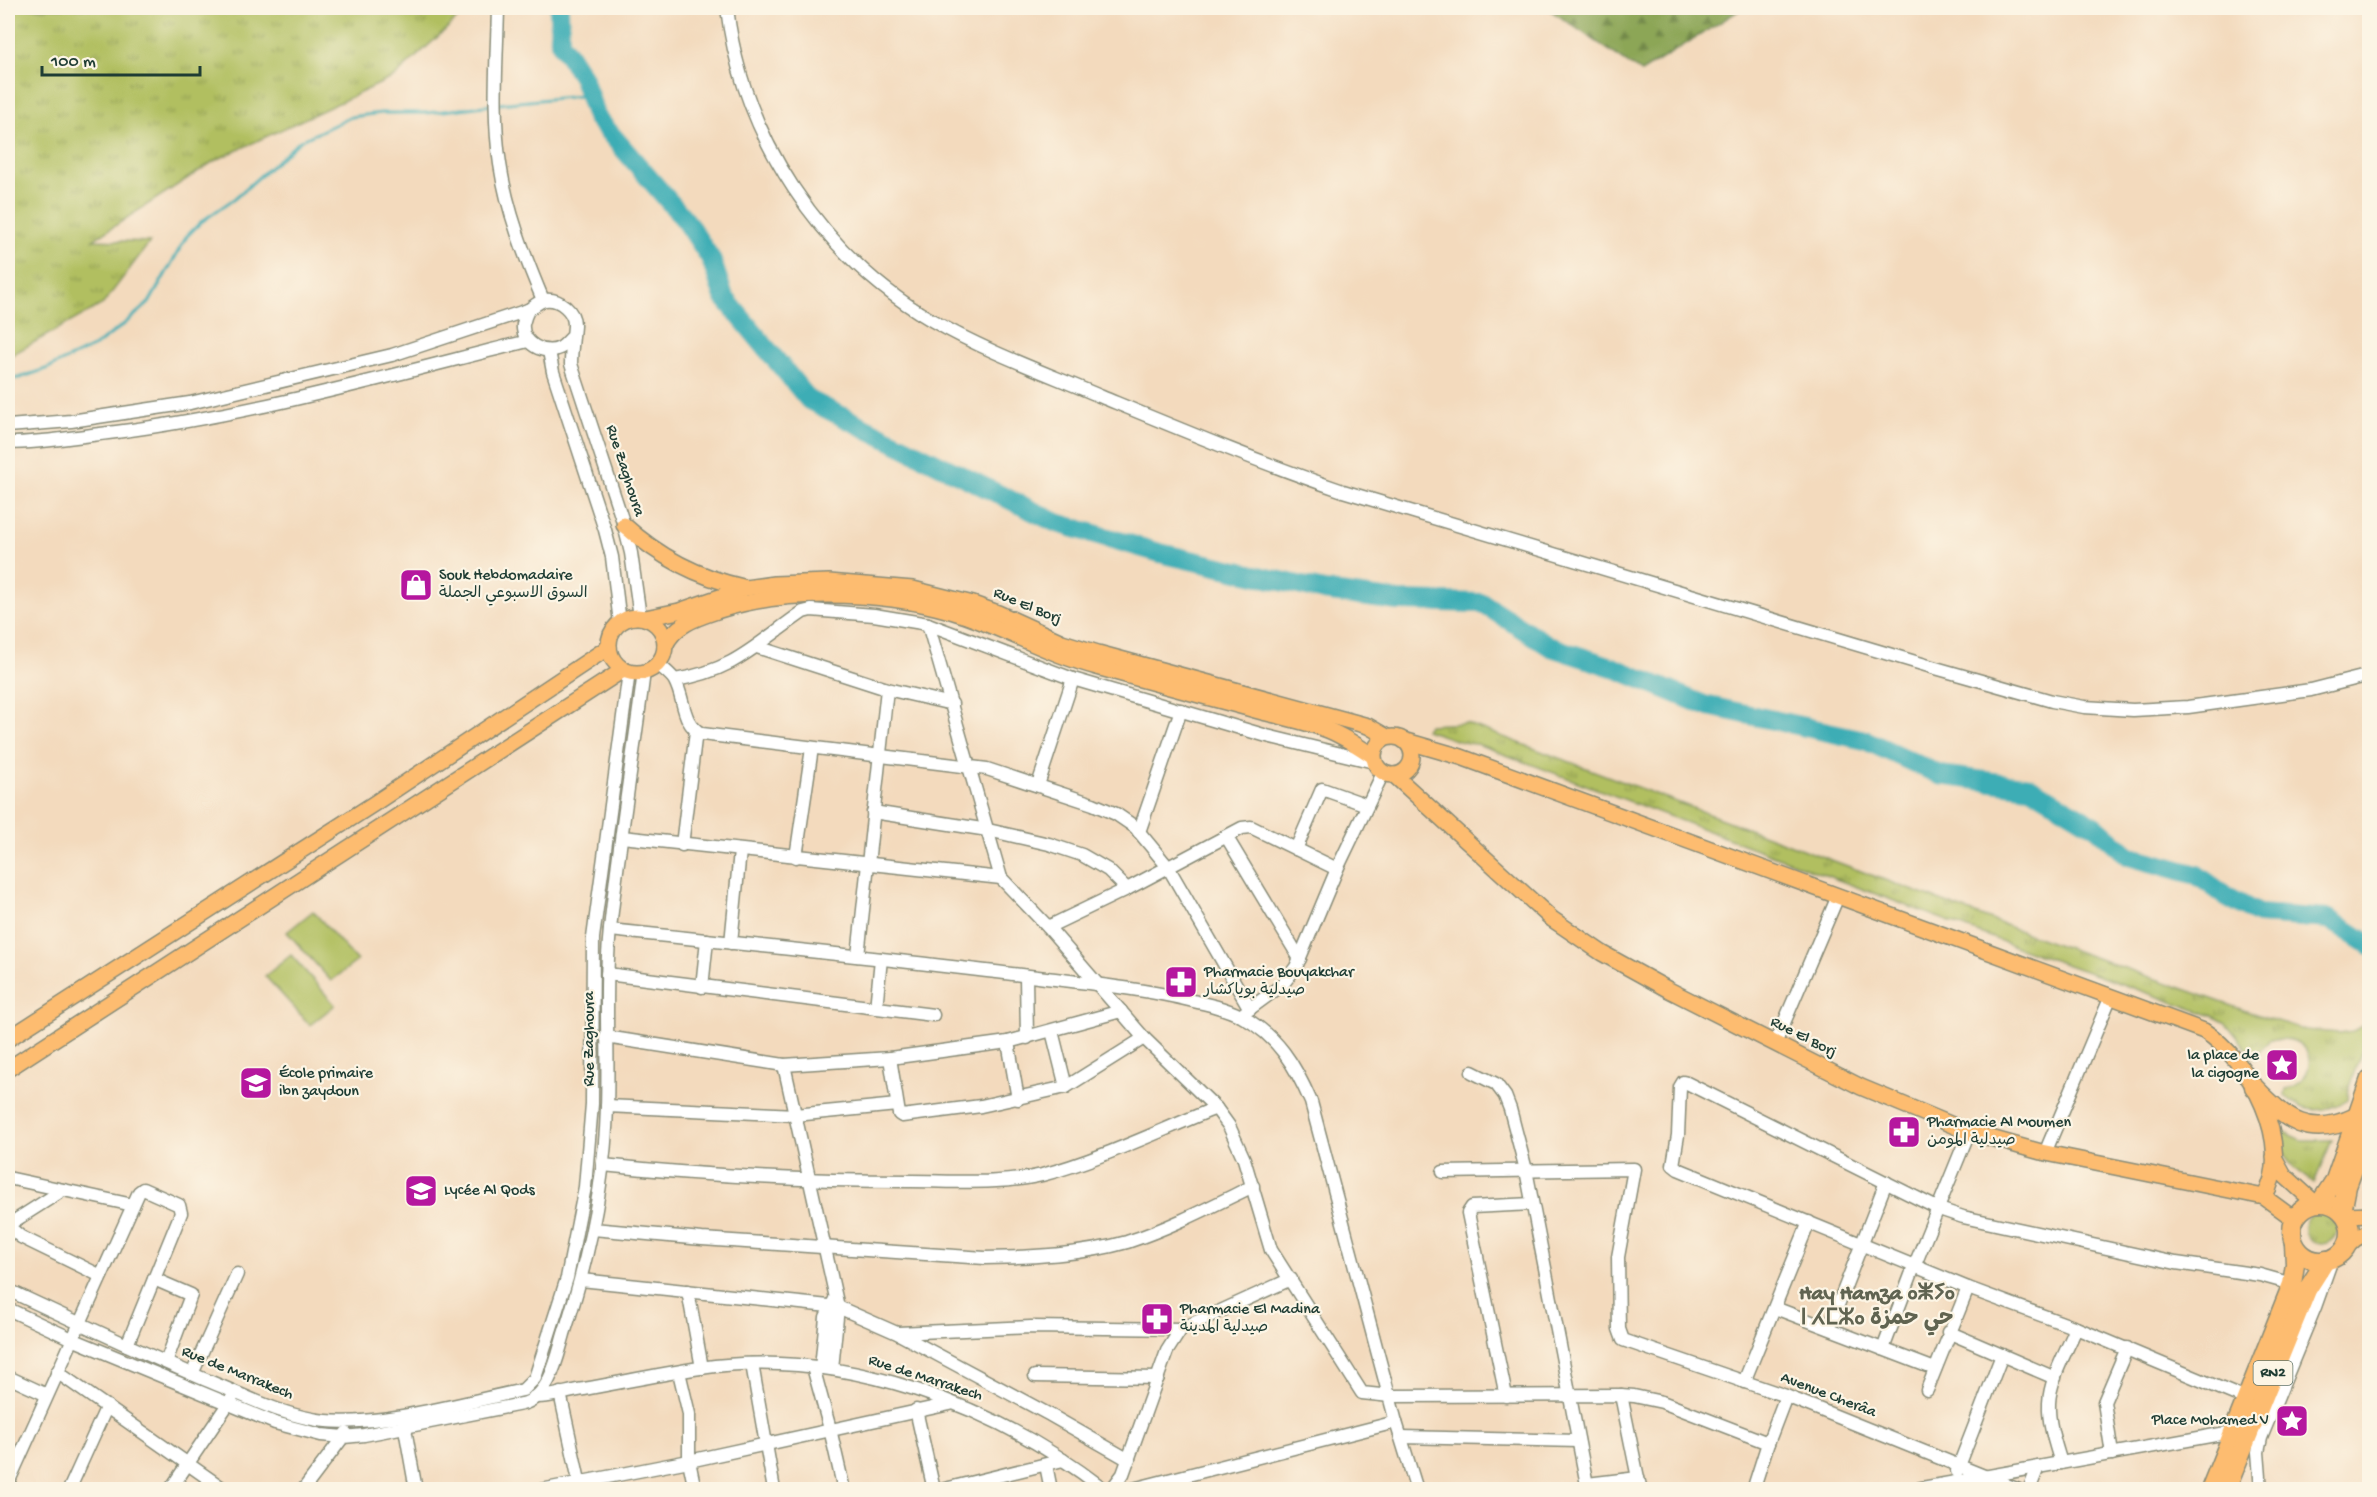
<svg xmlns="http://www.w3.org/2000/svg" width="2377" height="1497" viewBox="0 0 2377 1497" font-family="'Gochi Hand','Playpen Sans Arabic','Noto Sans Tifinagh',sans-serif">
<defs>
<pattern id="grass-tufts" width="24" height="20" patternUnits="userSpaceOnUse" patternTransform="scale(1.5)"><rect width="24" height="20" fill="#b1bf61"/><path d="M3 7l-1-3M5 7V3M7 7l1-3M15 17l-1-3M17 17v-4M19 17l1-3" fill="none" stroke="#8f9c51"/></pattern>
<pattern id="forest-firs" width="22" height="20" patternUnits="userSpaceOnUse" patternTransform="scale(1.5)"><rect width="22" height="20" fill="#8ca657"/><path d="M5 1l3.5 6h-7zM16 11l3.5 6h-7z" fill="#728849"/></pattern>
</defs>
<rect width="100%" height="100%" fill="#fcf5e5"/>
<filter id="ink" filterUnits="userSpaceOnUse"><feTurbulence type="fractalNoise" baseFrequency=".0167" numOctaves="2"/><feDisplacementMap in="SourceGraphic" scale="12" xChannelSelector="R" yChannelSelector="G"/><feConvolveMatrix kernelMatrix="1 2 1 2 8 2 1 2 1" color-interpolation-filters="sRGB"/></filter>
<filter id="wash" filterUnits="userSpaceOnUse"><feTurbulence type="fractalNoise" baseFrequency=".008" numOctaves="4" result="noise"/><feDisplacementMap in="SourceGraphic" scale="24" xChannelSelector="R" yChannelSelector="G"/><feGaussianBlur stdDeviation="1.35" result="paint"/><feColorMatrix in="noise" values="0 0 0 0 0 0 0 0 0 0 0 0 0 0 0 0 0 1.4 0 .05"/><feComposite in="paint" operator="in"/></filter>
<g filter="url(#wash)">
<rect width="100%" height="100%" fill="#f3dabd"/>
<g fill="url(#grass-tufts)" stroke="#687e4a" stroke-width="1.5">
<polygon points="8,8 469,8 394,77 214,161 93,240 150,242 103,304 8,357"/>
<path d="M1466,723l568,213 212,75 60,19 33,3 14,-2 16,-9v8l-20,57 -1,12c-21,14 -45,16 -63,-4l1,-6c25,-5 33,-37 8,-48 -7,-3 -16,-2 -24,-2l-15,20 -29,-36 -13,-7 -191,-67 -545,-205c-14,1 -36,-10 -52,-14l3,-5z"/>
<path d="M2282,1131l20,9h30l-18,43c-11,-9 -27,-18 -31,-32 -2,-6 0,-13 -1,-20z"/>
<circle cx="2321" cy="1228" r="16"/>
</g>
<polygon fill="url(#forest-firs)" stroke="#567246" stroke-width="1.5" points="1547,8 1743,8 1641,72"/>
<g fill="#b1bf61" stroke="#687e4a" stroke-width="1.5">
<polygon points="313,911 357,961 331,981 287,932"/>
<polygon points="291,955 335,1005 310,1025 265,976"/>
</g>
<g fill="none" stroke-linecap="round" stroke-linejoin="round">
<g stroke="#3cadb5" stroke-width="3">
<polyline points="498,104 589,95"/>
<polyline points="8,379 19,378 46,369 95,346 123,325 149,303 187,236 201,222 234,199 300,141 351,117 381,113 427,113 492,105"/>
</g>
<polyline stroke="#3cadb5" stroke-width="20" points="559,8 560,42 583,78 596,117 686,221 711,259 724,297 809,400 1057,523 1160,553 1324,591 1398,601 1482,603 1551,647 1612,667 1704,705 1865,740 1940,775 2030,787 2095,826 2129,856 2197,875 2226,896 2258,914 2329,919 2370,945"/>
</g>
</g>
<g filter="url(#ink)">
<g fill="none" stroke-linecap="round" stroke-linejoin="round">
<g stroke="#898c78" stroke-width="15">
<g id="minor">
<path d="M498,8c-1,51 -6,105 2,156 7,47 25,93 43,136"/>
<path d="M727,8c15,128 94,248 206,313 54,31 113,52 169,76 80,33 159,66 241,94l589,176 120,34 32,6 49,3 55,-3 123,-17 59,-15"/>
<path d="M571,338c-3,3 -7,8 -11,10 -16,8 -39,-5 -37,-24 1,-4 3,-10 5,-14 5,-3 11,-9 17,-10 14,-2 30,11 29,26 -1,13 -3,25 -3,38l53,161 7,28 9,64"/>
<polyline points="549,351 553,372 605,530 612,557 620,623"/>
<polyline points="8,426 71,421 190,403 392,355 528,310"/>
<path d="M8,443c36,0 72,-7 108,-11 139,-18 276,-57 412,-91"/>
<polyline points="928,624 1001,878 1048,927 1144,1038 1216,1108 1229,1126 1244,1159 1271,1250 1362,1393 1390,1396 1621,1395 1634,1396 1662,1402 1768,1443 1753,1490"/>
<polyline points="757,647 887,689 952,704"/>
<path d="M658,664c5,5 14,11 17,17 10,18 6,42 27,53l285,35 106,35 23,10 19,13 33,40 82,142"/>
<path d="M675,680c61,-10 80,-35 128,-68l8,-2 63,5 54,9 145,55 194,57 107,26"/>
<polyline points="1038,785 1073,679"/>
<polyline points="873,812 988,830 1049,844 1082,855 1108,870 1127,889"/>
<polyline points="1139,832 1181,710"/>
<polyline points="1226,836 1300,959"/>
<polyline points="622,837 1001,878"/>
<polyline points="682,845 696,731"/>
<polyline points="1296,849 1322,789 1367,805"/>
<polyline points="796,857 812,748"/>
<polyline points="1048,927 1127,889 1242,828 1251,827 1337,869"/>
<path d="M610,930c145,15 291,30 436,48 48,6 97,11 143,22 18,4 36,8 52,16 37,20 54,49 70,86l85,320 21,68"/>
<polyline points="731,943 740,851"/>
<polyline points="858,956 887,689"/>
<polyline points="607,974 933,1015"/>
<polyline points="1026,976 1027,1038"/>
<polyline points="702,987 707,940"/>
<polyline points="876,1008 881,959"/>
<polyline points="1244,1013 1282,985 1296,967 1337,869 1383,773"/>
<polyline points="1052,1031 1066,1087"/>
<polyline points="606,1037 784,1065 890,1058 1008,1042 1121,1011"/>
<polyline points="1008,1042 1018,1099"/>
<polyline points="1775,1044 1838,896"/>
<polyline points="890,1058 899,1114 902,1116 981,1106 1066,1087 1144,1038"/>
<polyline points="784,1065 838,1307 832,1369"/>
<polyline points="1472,1072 1496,1084 1505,1096 1510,1109 1526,1170 1588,1490"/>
<polyline points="607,1106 795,1115 897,1105"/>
<polyline points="2045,1153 2111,996"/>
<path d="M603,1165c104,11 204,16 308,16 43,0 89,4 131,-6 57,-15 119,-45 174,-67"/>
<polyline points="1443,1172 1634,1169 1618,1257 1619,1329 1623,1340 1786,1396 2019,1490"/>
<polyline points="8,1178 133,1205"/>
<polyline points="8,1225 63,1190"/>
<polyline points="8,1226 21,1237 101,1276"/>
<path d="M593,1229l109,10 283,19c46,-1 97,-3 142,-16 43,-14 85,-36 126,-56"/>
<polyline points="154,1279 191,1295 166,1362"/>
<polyline points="581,1280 838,1307 897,1333 1050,1415 1129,1460"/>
<path d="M8,1290c67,31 134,63 203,92 37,15 74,35 115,39 57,5 140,-19 197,-31l12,-12 32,-100 18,-91 7,-83 1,-166 36,-266"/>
<polyline points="688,1291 702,1368"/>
<polyline points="1775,1308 1935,1369"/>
<path d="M8,1309l64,30 203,84 46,12 23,2 20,-2 158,-31c28,-7 35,-46 42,-70 24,-74 41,-150 43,-227 2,-60 -3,-119 3,-178 9,-85 23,-171 34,-257"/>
<polyline points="1829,1328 1886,1182"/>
<polyline points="1948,1332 2055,1378"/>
<polyline points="898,1333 1031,1327 1181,1329 1291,1279"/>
<polyline points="1883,1349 1914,1267 1969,1132"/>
<polyline points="752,1364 774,1490"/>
<polyline points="813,1367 830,1429 844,1490"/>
<polyline points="821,1368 826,1317 835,1299"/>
<polyline points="57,1372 225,1490"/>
<polyline points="679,1372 689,1414 689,1461 695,1490"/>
<polyline points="192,1374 237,1274"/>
<polyline points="1035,1376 1158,1378"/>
<polyline points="8,1377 47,1395"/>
<polyline points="1744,1382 1809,1222"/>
<polyline points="1927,1390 1968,1288"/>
<polyline points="560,1393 581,1490"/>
<polyline points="1621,1395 1638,1478"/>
<polyline points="1506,1396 1468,1213 1472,1207 1532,1204"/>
<path d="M534,1397c16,1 34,-6 50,-8 39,-7 77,-15 116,-21 140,-21 295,36 405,122"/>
<polyline points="2246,1399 2076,1328 1968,1288 1678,1169 1673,1165 1678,1135 1680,1087 1683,1082 1687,1083 1939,1209 1963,1217 2176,1263 2260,1275 2292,1284"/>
<polyline points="916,1410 934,1490"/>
<polyline points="404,1423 416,1490"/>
<polyline points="1401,1437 1578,1441"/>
<polyline points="1768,1443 1786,1396"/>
<polyline points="2112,1454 2104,1402 2127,1348"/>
<path d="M2061,1463c-6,-20 -13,-40 -12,-60 1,-25 18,-52 27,-75"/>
<polyline points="1046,1465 1051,1490"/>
<polyline points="1957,1471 2002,1355"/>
<polyline points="8,1483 139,1192 143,1189 179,1205 181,1213 127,1345"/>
<polyline points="1587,1484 1638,1478 1641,1490"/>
<polyline points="69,1490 107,1406"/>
<polyline points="170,1490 232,1398"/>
<polyline points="303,1490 346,1433"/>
<polyline points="541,1490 689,1461 950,1404"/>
<polyline points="941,1490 1063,1460"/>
<polyline points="1111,1490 1123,1474 1167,1351 1181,1329"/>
<polyline points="1129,1490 1396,1422"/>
<polyline points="1911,1490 2232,1432"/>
<polyline points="2029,1490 2038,1467"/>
<polyline points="2261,1490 2258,1452 2261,1438 2315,1307 2331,1262"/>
</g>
</g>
<g stroke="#898c78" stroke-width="18">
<g id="major">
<path d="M624,525c35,32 73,52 119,62"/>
<circle cx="637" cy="645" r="28"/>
<polyline points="645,618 679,611 746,588 774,584 829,582 913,589 973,604 998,613 1062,642 1098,653 1368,726 1387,737"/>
<path d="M665,646c9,-22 34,-29 55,-36 72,-23 175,-18 246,6 45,16 86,39 131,51 53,15 106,29 158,43 23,6 48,11 70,19 17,6 33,17 48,27"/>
<circle cx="1393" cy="756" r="19"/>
<path d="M1406,741l55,16 743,274c45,28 92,115 60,166"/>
<polyline points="1394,775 1552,919 1602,953 1669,990 1861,1087 1969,1132 2041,1152 2264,1197 2294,1219"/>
<polyline points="8,1039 375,803 609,647"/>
<polyline points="8,1069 623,670"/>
<polyline points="2274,1157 2284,1175 2315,1203"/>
<polyline points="2345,1215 2370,1214"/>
<polyline points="2345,1248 2355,1239 2370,1231"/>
</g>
</g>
<g stroke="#898c78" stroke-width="21">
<g id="highway">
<path d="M2254,1087c33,34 55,52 102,30"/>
<circle cx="2321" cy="1232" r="29"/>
<polyline points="2320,1203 2335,1180 2370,1079"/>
<polyline points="2342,1212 2347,1186 2370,1124"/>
<polyline points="2210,1490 2292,1284 2295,1264 2294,1244"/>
<polyline points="2226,1490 2307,1290 2326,1260"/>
</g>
</g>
<use href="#minor" stroke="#fff" stroke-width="12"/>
<use href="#major" stroke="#fdbc6f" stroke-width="15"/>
<use href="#highway" stroke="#fdbc6f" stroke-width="18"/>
</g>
</g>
<defs>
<g id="shop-square" transform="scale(1.725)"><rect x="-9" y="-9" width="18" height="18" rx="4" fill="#b5179e" stroke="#fcf5e5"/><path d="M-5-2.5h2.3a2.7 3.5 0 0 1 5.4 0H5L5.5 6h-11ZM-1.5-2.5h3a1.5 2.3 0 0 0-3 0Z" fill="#fff"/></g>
<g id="pharmacy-square" transform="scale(1.725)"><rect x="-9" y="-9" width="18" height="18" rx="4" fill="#b5179e" stroke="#fcf5e5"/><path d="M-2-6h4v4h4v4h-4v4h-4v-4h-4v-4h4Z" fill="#fff"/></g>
<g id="sight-square" transform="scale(1.725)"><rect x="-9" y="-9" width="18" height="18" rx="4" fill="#b5179e" stroke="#fcf5e5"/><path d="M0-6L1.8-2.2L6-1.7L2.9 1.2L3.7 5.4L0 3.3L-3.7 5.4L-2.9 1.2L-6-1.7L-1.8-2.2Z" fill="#fff"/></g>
<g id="school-square" transform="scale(1.725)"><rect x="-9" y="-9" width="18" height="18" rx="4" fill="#b5179e" stroke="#fcf5e5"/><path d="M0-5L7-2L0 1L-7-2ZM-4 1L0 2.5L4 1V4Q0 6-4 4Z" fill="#fff"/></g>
</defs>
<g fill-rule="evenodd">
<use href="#shop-square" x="416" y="585"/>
<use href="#pharmacy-square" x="1181" y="982"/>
<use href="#sight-square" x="2282" y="1065"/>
<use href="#school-square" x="256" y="1083"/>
<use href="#pharmacy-square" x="1904" y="1132"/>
<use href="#school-square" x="421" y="1191"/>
<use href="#pharmacy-square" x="1157" y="1319"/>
<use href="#sight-square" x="2292" y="1421"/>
</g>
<g text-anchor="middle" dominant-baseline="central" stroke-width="4.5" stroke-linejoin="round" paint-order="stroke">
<rect fill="#fcf5e5" stroke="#617469" stroke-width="1.5" x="2253.5" y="1361" width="39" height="24" rx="4.5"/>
<g font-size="15" font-weight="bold" fill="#1f3d34">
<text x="2273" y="1373">RN2</text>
</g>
<g font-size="16" fill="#1f3d34" stroke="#fcf5e5">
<text transform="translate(624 471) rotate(72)">Rue Zaghoura</text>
<text transform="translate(1027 607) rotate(23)">Rue El Borj</text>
<text transform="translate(1803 1038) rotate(27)">Rue El Borj</text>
<text transform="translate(590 1039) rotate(-90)">Rue Zaghoura</text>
<text transform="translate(237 1374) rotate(22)">Rue de Marrakech</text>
<text transform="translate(925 1379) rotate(18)">Rue de Marrakech</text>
<text transform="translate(1828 1396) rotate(21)">Avenue Cherâa</text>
</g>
<g font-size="16" fill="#1f3d34" stroke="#fcf5e5" text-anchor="start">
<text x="439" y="576">Souk Hebdomadaire<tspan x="439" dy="18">السوق الاسبوعي الجملة</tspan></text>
<text x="1204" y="973">Pharmacie Bouyakchar<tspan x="1204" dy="18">صيدلية بوياكشار</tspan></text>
<text x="2259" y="1056" text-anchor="end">la place de<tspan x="2259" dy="18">la cigogne</tspan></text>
<text x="279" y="1074">École primaire<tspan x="279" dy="18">ibn zaydoun</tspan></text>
<text x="1927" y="1123">Pharmacie Al Moumen<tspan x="1927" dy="18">صيدلية المومن</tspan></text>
<text x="444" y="1191">Lycée Al Qods</text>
<text x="1180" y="1310">Pharmacie El Madina<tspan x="1180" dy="18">صيدلية المدينة</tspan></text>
<text x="2269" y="1421" text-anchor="end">Place Mohamed V</text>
</g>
<g font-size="22" font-weight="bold" fill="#606451" stroke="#fcf5e5">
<text x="1877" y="1295">Hay Hamza ⴰⵥⵢⴰ<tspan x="1877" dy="25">ⵏ ⵃⵎⵣⴰ حي حمزة</tspan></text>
</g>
</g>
<rect width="2377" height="1497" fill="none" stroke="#fcf5e5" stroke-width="30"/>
<path d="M42 66v9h158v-9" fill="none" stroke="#1f3d34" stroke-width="3"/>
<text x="51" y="66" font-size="18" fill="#1f3d34" stroke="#fcf5e5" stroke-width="4.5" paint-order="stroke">100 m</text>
</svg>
